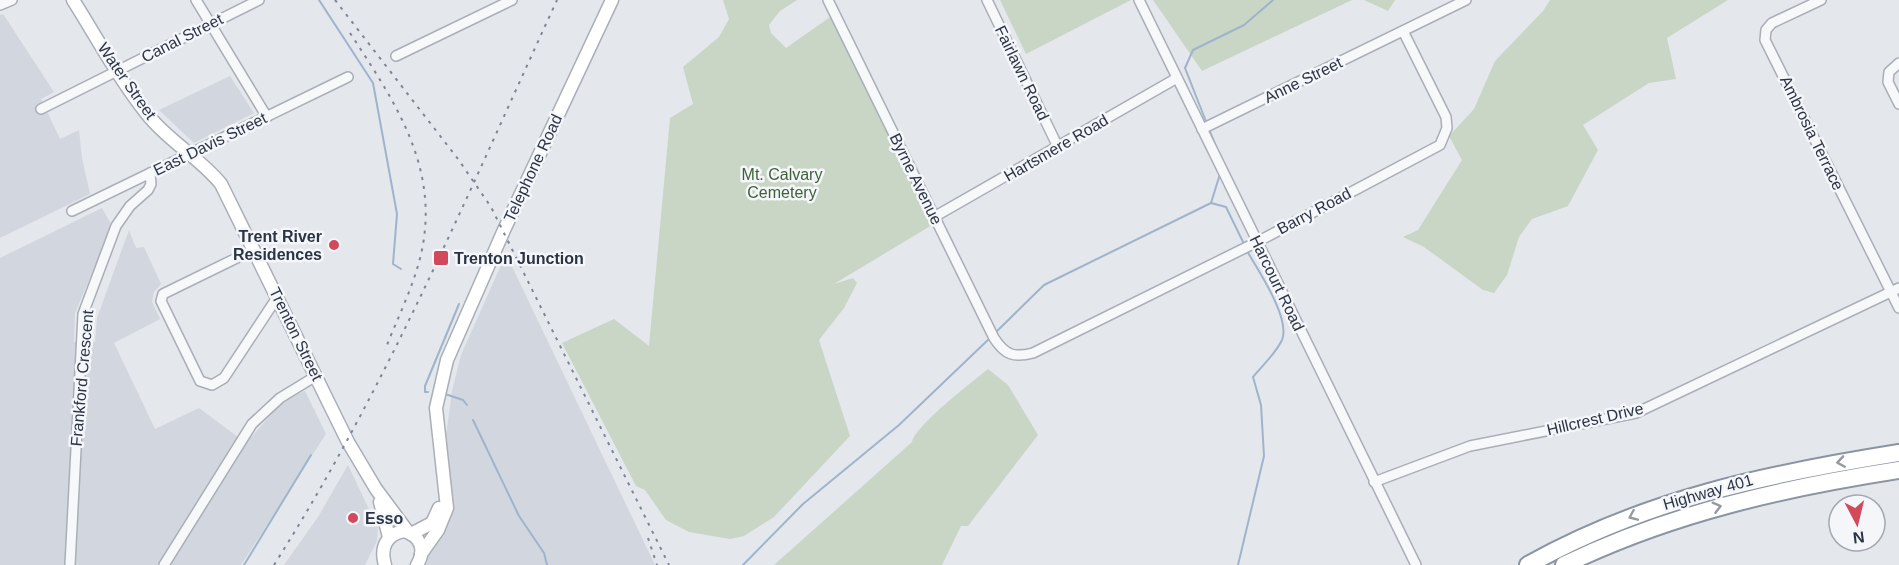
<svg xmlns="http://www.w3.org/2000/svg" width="1899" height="565" viewBox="0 0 1899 565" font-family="Arial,sans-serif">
<rect width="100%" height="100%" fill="#e4e7ec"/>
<g fill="#d2d6de">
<polygon points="3,14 54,92 41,99 60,139 79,130 82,158 90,194 0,238 0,15"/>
<polygon points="230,76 254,113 194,143 159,110"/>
<polygon points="102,208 112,226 75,313 74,342 95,342 97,318 129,230 136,248 144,247 161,284 154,292 152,302 160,319 114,343 155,429 199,408 246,443 283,401 305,391 326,434 241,565 0,565 0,258"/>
<polygon points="506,254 655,565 426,565 425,556 451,515 446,436 452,391 461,355"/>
<polygon points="348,465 378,528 377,541 365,565 284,565 318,517"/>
</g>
<g fill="#c9d6c5">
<polygon points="723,0 797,0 780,11 769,25 771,33 786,48 833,15 937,222 834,284 853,278 857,283 844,308 819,340 850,436 774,517 744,536 730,539 689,532 666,520 645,490 636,486 562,343 614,319 649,346 670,118 693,104 683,67 719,37 729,19"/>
<polygon points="1000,0 1131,0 1026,54"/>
<polygon points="1153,0 1352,0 1202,71"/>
<polygon points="1364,0 1395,0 1388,11"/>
<polygon points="1550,0 1728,0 1667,38 1676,79 1649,83 1583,125 1598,150 1568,206 1532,219 1519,237 1507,275 1494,293 1483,290 1424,247 1403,237 1418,230 1462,160 1449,136 1474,109 1495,61 1543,11"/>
<path d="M988,369l20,16 30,50 -70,91h-7l-19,39h-168l138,-123c5,-18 59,-59 76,-73z"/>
</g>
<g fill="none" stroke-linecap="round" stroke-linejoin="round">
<g stroke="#9fb4cc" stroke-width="2">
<polyline points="319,0 373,83 397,214 393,264 401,269"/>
<polyline points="1207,124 1185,68 1193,50 1244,25 1273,0"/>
<polyline points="1209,129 1217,149"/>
<polyline points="1211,203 1220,174"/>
<polyline points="994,334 1044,285 1211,203 1226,207 1245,246"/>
<polyline points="428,392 425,392 425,386 459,304"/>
<polyline points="445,394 463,400 467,405"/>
<polyline points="473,420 519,516 544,553 547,565"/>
<polyline points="244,565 311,455"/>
<polyline points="743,565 803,504 899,425 990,338"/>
<path d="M1238,565l26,-109 -3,-51 -8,-28c9,-11 23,-24 29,-37 9,-21 -24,-70 -35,-89"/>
</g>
<g stroke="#a9aeb7" stroke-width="12">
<g id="street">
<polyline points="196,0 267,117"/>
<path d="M828,0l166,338c11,17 20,20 39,15l224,-111 183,-97 7,-17 -1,-11 -43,-86"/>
<polyline points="987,0 1058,147"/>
<polyline points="1139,0 1416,565"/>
<polyline points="1821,0 1772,23 1766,30 1765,40 1899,308"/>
<polyline points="0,5 12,0"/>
<polyline points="396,56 512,0"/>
<polyline points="1899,63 1889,72 1888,82 1899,104"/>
<polyline points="41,109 259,0"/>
<polyline points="1202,129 1466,0"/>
<polyline points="72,211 348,77"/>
<polyline points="934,217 1177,78"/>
<polyline points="255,249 163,294 161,301 200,381 212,385 224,378 278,296"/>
<polyline points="1374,482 1470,446 1636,413 1899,288"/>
<polyline points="70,565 83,314 116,226 130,206 148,190 151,184 150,173"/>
<polyline points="164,565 252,424 280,398 316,376"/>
</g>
</g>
<g stroke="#a9aeb7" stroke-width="15">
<g id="secondary">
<path d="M73,0c24,38 46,79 74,114 21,27 52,43 74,70l127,258 28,47 32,43"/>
<polyline points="380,502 389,537"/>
<polyline points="411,534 432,523 439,508"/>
<polyline points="421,554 438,530 447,508 436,408 447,360 504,230 612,0"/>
<path d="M385,565c-5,-17 1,-31 19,-34 17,5 22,19 13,34"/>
</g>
</g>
<g stroke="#8b94a3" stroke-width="20">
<g id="highway">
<path d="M1528,565c118,-66 239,-91 371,-112"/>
<path d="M1564,565c107,-52 219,-77 335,-95"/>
</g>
</g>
<use href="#street" stroke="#f7f8fa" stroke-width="9"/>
<use href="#secondary" stroke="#fff" stroke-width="12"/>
<use href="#highway" stroke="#fff" stroke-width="16"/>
<g stroke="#7d8696" stroke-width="2" stroke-dasharray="3 6" stroke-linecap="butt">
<polyline points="335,0 458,159 491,207 669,565"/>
<path d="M350,33c41,63 85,126 74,205 -5,38 -25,76 -39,112"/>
<polyline points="648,538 657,565"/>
<path d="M274,565c113,-178 195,-374 283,-565"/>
</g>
</g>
<defs><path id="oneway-chevron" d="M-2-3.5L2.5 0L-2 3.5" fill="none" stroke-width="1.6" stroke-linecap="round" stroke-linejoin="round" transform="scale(1.5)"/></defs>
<g stroke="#959aa2">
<use href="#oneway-chevron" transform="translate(1841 462) rotate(171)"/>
<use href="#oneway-chevron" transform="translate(1717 507) rotate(-15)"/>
<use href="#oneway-chevron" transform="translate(1633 516) rotate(157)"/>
</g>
<g fill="#d1495b" stroke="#f4f6f9" stroke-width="2">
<circle cx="334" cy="245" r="6"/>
<rect x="433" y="250" width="16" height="16" rx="3"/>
<circle cx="353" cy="518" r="6"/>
</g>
<g text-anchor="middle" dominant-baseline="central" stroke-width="5" stroke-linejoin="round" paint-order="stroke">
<g font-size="16" fill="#2b3445" stroke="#f4f6f9">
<text transform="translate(182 38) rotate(-27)">Canal Street</text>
<text transform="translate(1022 73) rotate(64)">Fairlawn Road</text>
<text transform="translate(1303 80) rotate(-26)">Anne Street</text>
<text transform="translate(127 81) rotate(55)">Water Street</text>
<text transform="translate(1812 133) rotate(64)">Ambrosia Terrace</text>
<text transform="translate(210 144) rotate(-26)">East Davis Street</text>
<text transform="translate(1056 148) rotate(-30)">Hartsmere Road</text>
<text transform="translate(533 168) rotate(-65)">Telephone Road</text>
<text transform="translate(916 179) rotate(64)">Byrne Avenue</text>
<text transform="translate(1314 211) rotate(-28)">Barry Road</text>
<text transform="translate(1277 283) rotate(64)">Harcourt Road</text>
<text transform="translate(296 334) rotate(64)">Trenton Street</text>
<text transform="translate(82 378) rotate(-85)">Frankford Crescent</text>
<text transform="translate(1595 419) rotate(-13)">Hillcrest Drive</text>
<text transform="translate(1708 492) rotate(-16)">Highway 401</text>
</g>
<g font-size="16" fill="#3f6138" stroke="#f4f6f9">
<text x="782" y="174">Mt. Calvary<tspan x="782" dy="18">Cemetery</tspan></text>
</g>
<g font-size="16" font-weight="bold" fill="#2b3445" stroke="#f4f6f9" text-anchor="start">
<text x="322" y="236" text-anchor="end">Trent River<tspan x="322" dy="18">Residences</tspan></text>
<text x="454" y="258">Trenton Junction</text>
<text x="365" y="518">Esso</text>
</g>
</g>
<g transform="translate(1857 523) rotate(173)"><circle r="28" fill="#f4f6f9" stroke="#a4a8b1" stroke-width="1.5"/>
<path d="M0-4.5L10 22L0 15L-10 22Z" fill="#d1495b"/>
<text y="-9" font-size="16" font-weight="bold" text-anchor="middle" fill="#2b3445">N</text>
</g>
</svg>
